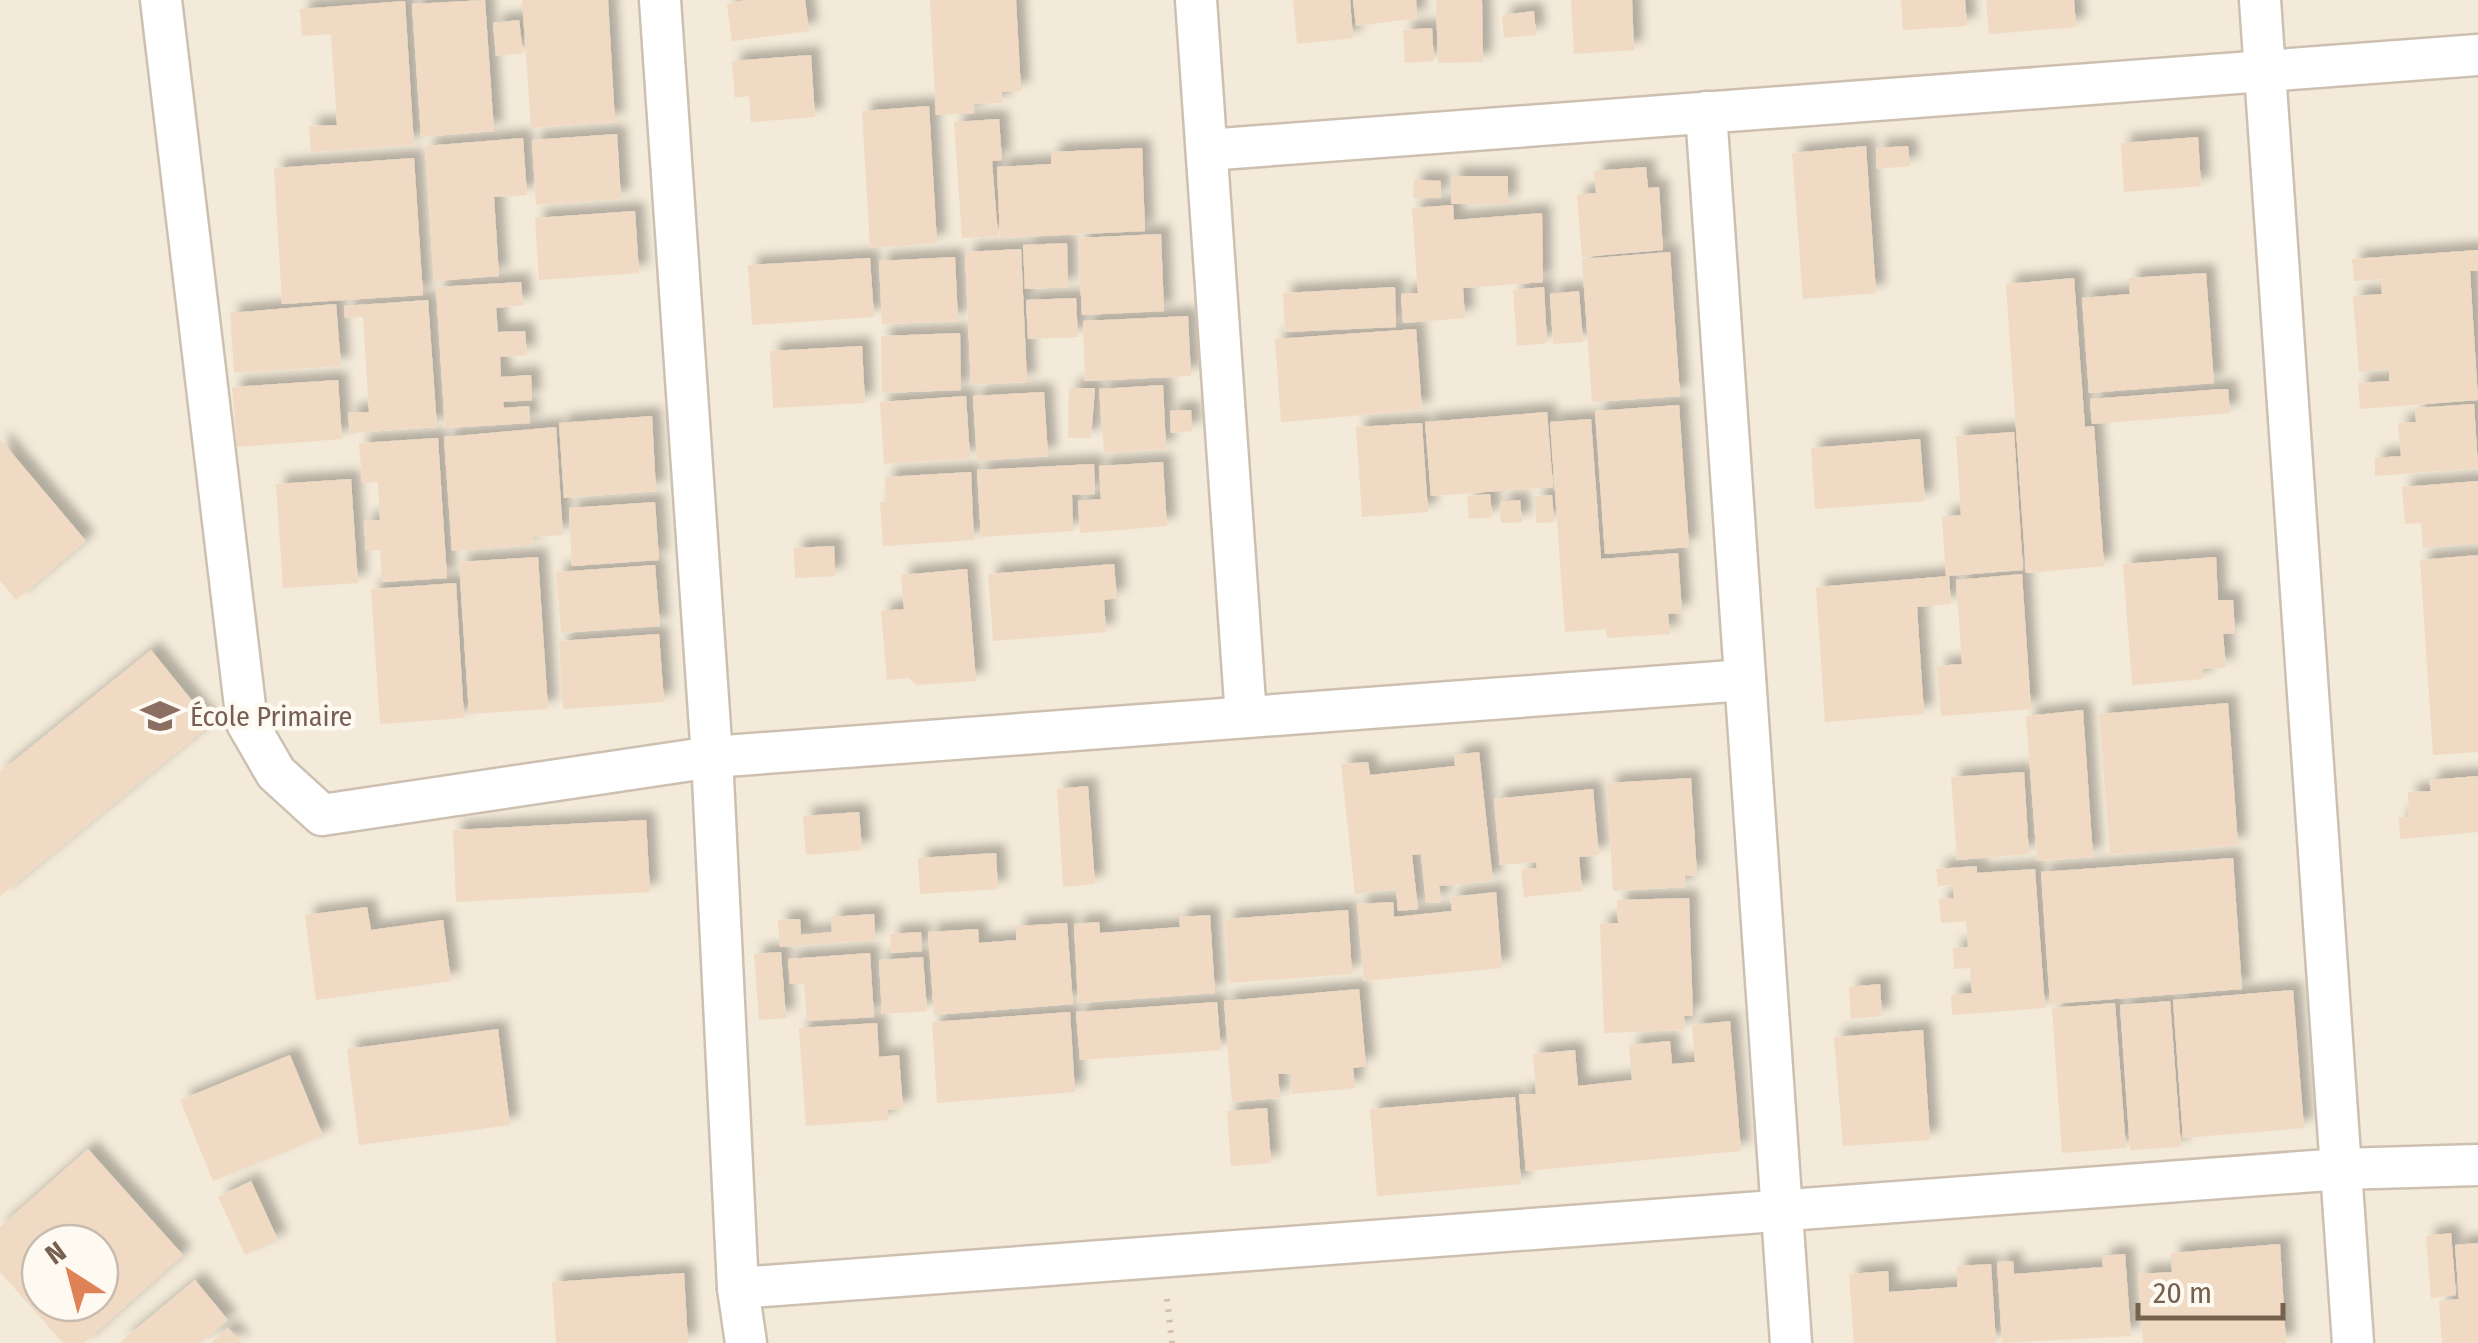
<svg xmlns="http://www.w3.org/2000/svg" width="2478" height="1343" viewBox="0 0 2478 1343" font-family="'Fira Sans Condensed',sans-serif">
<defs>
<filter id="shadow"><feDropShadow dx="9" dy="-9" stdDeviation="5" flood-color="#0004"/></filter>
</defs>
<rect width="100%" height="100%" fill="#fcf7ea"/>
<path fill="#f3ead9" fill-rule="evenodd" d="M0,0h2478v1343h-2478zM40,1243h60v60h-60z"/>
<g fill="#f0dac3" fill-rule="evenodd" filter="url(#shadow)">
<polygon points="485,0 494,131 421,137 412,4"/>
<polygon points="522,0 608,0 615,122 531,128"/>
<polygon points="744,0 805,0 809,31 732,41 727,5"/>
<polygon points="930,0 1016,0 1021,91 1002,92 1002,103 974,104 974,113 936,115"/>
<polygon points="1293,0 1350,0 1353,38 1297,44"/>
<polygon points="1353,0 1416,0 1417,18 1356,26"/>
<polygon points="1436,0 1482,0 1483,62 1438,63"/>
<polygon points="1571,0 1632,0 1634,50 1574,54"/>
<polygon points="1901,0 1965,0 1967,26 1903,30"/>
<polygon points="1986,0 2074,0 2076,27 1989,34"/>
<polygon points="405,1 414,145 311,152 309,126 337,125 331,34 302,36 300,9"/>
<polygon points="1534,11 1536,35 1504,38 1502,15"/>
<polygon points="519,20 523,53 496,56 493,23"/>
<polygon points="1432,28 1434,61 1405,63 1403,30"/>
<polygon points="811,55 815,117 751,122 749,96 735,98 732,61"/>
<polygon points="929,106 937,243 870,248 862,111"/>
<polygon points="999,119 1002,160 992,161 998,236 962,238 954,122"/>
<polygon points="617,134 621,199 536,205 532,140"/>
<polygon points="2198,137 2201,186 2124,192 2121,143"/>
<polygon points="523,138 527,195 494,197 499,276 434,281 425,146"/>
<polygon points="1866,146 1876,293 1803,299 1792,153"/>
<polygon points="1908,146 1910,166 1877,169 1876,148"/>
<polygon points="1142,148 1145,231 1000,238 997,167 1051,164 1051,152"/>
<polygon points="414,158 423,295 282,304 274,168"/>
<polygon points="1646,167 1648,188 1659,187 1663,250 1582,257 1577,195 1596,193 1594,171"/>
<rect x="1451" y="176" width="57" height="28"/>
<polygon points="1414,180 1441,181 1440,198 1413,198"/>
<polygon points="1453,205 1454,220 1542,213 1543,282 1463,288 1465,318 1403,323 1401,294 1418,293 1412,208"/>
<polygon points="635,211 639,273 539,280 535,218"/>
<polygon points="1161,234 1164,311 1082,315 1078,238"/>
<polygon points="1067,243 1068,287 1025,289 1023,245"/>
<polygon points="1021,249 1027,382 971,385 965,252"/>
<polygon points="2478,250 2478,271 2470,271 2478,400 2360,409 2358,383 2389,381 2389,369 2359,372 2353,296 2382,294 2381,279 2354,281 2352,259"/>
<polygon points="1670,252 1680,396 1592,402 1582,259"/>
<polygon points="955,257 958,321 882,324 879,261"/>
<polygon points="870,258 874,317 752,325 748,265"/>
<polygon points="2206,273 2214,383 2089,393 2082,298 2130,294 2129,278"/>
<polygon points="2074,278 2085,427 2094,426 2104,566 2026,573 2006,284"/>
<polygon points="521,282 523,305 496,308 498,332 525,331 527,355 500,357 501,377 531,375 532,400 503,402 504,408 529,406 530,423 445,428 436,287"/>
<polygon points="1395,287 1396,327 1285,332 1283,293"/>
<polygon points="1544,287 1547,343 1517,346 1513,290"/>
<polygon points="1579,291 1583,342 1553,344 1550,294"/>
<polygon points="1076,298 1078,337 1028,339 1026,300"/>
<polygon points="428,300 437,427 350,433 348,413 369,412 363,317 345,318 344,306"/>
<polygon points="336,304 341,366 234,373 230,313"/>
<polygon points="1188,316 1191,376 1085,381 1083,321"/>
<polygon points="1416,329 1422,410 1281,422 1275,339"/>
<polygon points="960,333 961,390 882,393 881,336"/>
<polygon points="862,346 865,403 773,408 770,351"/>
<polygon points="338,380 342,439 237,447 232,387"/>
<polygon points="1163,385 1166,449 1104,453 1099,389"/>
<polygon points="1069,388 1095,388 1091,438 1068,438"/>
<polygon points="2222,389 2228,389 2230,413 2092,424 2090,399"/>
<polygon points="1044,392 1048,456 977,461 973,396"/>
<polygon points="966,396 970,458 884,464 880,402"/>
<polygon points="2474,404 2478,468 2375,476 2375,458 2401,456 2398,423 2416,422 2415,408"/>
<polygon points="1679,405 1689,547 1605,554 1595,411"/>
<polygon points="1191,410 1192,431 1171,433 1170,411"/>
<polygon points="1547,412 1553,487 1431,496 1425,422"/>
<polygon points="652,416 656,491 564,498 559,423"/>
<polygon points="1591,419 1601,559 1678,553 1682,613 1668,614 1670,634 1607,638 1606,629 1565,632 1550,422"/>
<polygon points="1422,423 1428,512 1362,517 1356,427"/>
<polygon points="556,427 563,535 532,537 533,545 452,551 444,437"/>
<polygon points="2014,432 2023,570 1946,576 1942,517 1961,515 1956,436"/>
<polygon points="438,438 447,578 382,582 380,550 366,551 364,521 380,520 378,482 362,483 359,443"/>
<polygon points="0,439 86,541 16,600 0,581"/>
<polygon points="1920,439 1925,501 1815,509 1811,448"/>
<polygon points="1163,462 1167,526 1080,533 1078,501 1101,499 1099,466"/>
<polygon points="1094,464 1095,494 1072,495 1073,531 981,537 977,470"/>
<polygon points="971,472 974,540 883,546 880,502 886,502 885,477"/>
<polygon points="351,479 358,583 283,588 276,484"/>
<polygon points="2478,481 2478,543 2423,548 2421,523 2405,524 2402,487"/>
<polygon points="1490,494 1492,517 1469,519 1467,496"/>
<polygon points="1552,495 1554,522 1536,523 1535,496"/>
<polygon points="1520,500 1522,522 1501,523 1500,502"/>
<polygon points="655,502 659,560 572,566 569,508"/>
<polygon points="834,546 835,576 795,578 794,548"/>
<polygon points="2478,555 2478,752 2433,755 2420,560"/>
<polygon points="538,557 548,709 469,714 459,562"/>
<polygon points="2216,557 2218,600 2233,600 2235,633 2223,634 2226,667 2203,669 2203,679 2132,685 2123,564"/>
<polygon points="1114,564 1117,598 1104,600 1106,632 993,641 988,574"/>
<polygon points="655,565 660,626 561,633 556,572"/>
<polygon points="967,569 976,681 916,685 909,678 887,680 881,611 904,609 901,575"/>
<polygon points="2022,574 2031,709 1941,716 1937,666 1962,664 1956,580"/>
<polygon points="1949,576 1951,604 1917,607 1924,714 1825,722 1816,587"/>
<polygon points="456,583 464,718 380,724 371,589"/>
<polygon points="659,634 664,702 563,709 559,641"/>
<polygon points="151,650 211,724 0,896 0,772"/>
<polygon points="2228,703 2238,845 2110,855 2099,714"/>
<polygon points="2083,710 2093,857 2037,861 2026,716"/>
<polygon points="1479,752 1493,881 1439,886 1441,902 1426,903 1421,854 1412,855 1418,909 1398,911 1396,889 1355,894 1341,764 1368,762 1370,775 1455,766 1454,755"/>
<polygon points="2024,772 2029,854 1957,860 1951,777"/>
<polygon points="2478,776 2478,832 2400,839 2399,818 2409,817 2408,792 2431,791 2429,780"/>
<polygon points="1691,778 1697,875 1685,876 1685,887 1613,891 1607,783"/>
<polygon points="1088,786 1095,884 1063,887 1057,789"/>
<polygon points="1593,789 1599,855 1579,857 1582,891 1524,897 1521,870 1537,868 1536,862 1500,865 1494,799"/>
<polygon points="859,812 862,850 806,855 803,816"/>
<polygon points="646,820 650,892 456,902 453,830"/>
<polygon points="996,853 998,889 920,894 918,858"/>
<polygon points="2233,858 2242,989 2050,1004 2041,872"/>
<polygon points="1977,866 1977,873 2035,869 2045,1008 1952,1015 1951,995 1972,993 1970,968 1954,969 1953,948 1968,947 1966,921 1941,923 1939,899 1954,898 1953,885 1938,886 1936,869"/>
<polygon points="1496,892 1502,968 1364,981 1357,904 1393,902 1394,917 1452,911 1450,897"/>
<polygon points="1689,898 1693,1016 1684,1016 1685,1030 1604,1033 1600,924 1618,923 1617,900"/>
<polygon points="367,907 371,930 443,920 451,981 316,1000 305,915"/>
<polygon points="1348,910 1352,974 1229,983 1225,919"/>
<polygon points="874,914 875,940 780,947 778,920 800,919 801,935 832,932 831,917"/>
<polygon points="1210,915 1215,993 1078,1003 1074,924 1099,922 1100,933 1180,927 1179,917"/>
<polygon points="1067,923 1073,1004 934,1015 928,932 978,929 979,943 1016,940 1016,926"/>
<polygon points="921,932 922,951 891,953 890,934"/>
<polygon points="781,952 786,1018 759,1020 754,954"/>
<polygon points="870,953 874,1017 807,1021 804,984 790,984 788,959"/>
<polygon points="923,957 927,1011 882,1014 879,960"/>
<polygon points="1880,984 1882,1016 1851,1019 1849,987"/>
<polygon points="1359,989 1366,1066 1353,1068 1355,1088 1292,1094 1291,1073 1278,1074 1280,1098 1232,1102 1224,1001"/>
<polygon points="2293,990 2304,1128 2183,1138 2173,1000"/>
<polygon points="2170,1001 2181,1147 2130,1150 2120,1005"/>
<polygon points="1217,1002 1221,1050 1080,1060 1076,1012"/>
<polygon points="2115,1003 2126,1148 2062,1153 2052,1008"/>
<polygon points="1070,1012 1075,1092 937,1103 932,1022"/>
<polygon points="1730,1021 1741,1151 1526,1171 1519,1094 1536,1094 1533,1054 1575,1050 1578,1086 1632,1080 1629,1045 1670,1041 1672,1064 1695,1062 1692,1025"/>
<polygon points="877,1023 879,1057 899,1055 903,1109 888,1110 888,1120 806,1126 799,1028"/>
<polygon points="498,1029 510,1125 359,1145 347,1049"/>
<polygon points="1923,1030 1930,1140 1843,1146 1834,1037"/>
<polygon points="290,1055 323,1136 213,1181 180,1100"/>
<polygon points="1515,1097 1521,1184 1377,1196 1370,1109"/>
<polygon points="1267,1108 1271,1163 1231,1166 1227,1111"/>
<path d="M88,1149l95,106 -99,88h-21l-63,-71v-45zM40,1243h60v60h-60z"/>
<polygon points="251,1181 278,1240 245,1255 218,1197"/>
<polygon points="2451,1233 2456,1295 2431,1298 2426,1236"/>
<polygon points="2478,1243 2478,1343 2442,1343 2439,1301 2459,1299 2455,1245"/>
<polygon points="2280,1244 2286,1343 2143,1343 2138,1274 2172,1272 2171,1253"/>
<polygon points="2125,1254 2131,1336 2002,1343 1997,1262 2013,1261 2014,1274 2103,1267 2102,1256"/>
<polygon points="1991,1264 1996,1343 1854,1343 1849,1274 1888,1271 1889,1292 1957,1287 1957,1266"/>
<polygon points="684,1273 688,1343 556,1343 552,1282"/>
<polygon points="195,1280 228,1320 200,1343 119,1343"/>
<polygon points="228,1328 242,1343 211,1343"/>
</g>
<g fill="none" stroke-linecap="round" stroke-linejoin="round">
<g stroke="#cec0b0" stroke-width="45">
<g id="street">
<polyline points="161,0 247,723 276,773 322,815 712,757 1745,680"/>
<polyline points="660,0 712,757 738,1288 746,1343"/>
<polyline points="1196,0 1246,717"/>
<polyline points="2260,0 2353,1343"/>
<polyline points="1706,112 1791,1343"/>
<polyline points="1207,150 2478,55"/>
<polyline points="738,1288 2341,1169 2478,1165"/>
</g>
</g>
<polyline stroke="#d5bda6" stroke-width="6" stroke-dasharray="2.5 8" stroke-linecap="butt" points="1167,1299 1172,1343"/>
<use href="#street" stroke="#fff" stroke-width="40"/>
</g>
<defs>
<g id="school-bare" transform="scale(3)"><path d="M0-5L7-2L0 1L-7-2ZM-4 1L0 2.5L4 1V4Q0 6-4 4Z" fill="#8d6e63" stroke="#fefaf1" stroke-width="2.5" paint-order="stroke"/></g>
</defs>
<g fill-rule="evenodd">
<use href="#school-bare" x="160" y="716"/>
</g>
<g text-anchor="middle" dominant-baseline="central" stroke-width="9" stroke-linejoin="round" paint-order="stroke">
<g font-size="28" fill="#785e54" stroke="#fefaf1" text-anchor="start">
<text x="190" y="716">École Primaire</text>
</g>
</g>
<g transform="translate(70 1273) rotate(324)"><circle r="48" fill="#fefaf1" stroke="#c8bcb0" stroke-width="2.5"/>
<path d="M0-8L18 38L0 25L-18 38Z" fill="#df8357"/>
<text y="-15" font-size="28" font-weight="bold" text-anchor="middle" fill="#76604e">N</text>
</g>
<path d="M2138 1303v15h145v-15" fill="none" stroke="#76604e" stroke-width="5"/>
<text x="2153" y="1303" font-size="30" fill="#76604e" stroke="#fefaf1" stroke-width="8" paint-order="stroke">20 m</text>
</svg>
